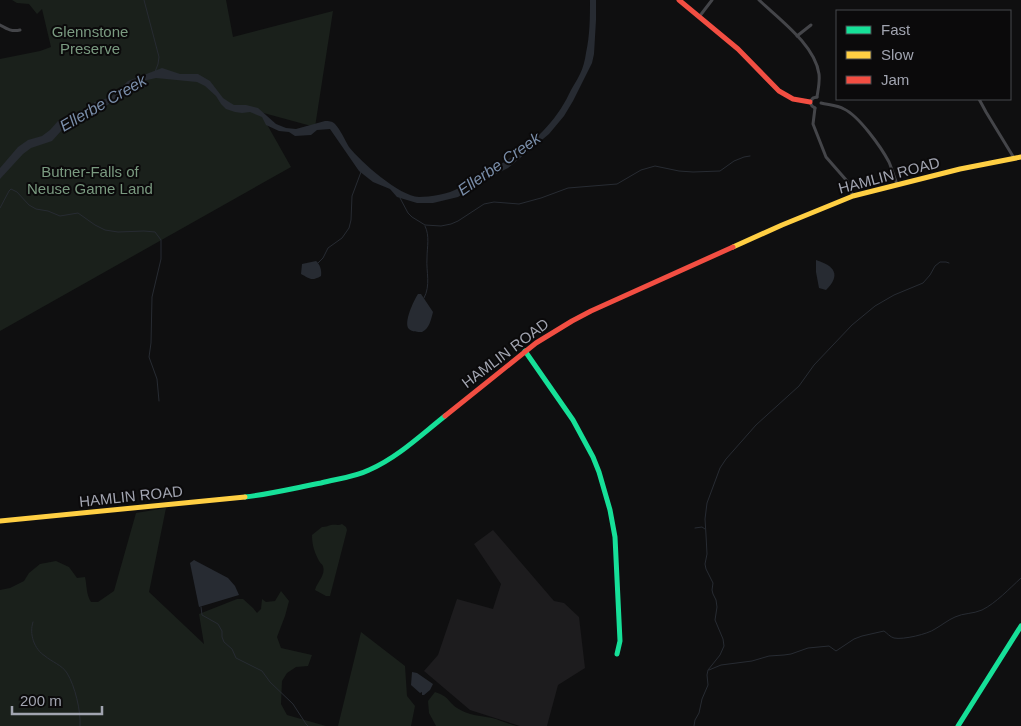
<svg xmlns="http://www.w3.org/2000/svg" width="1021" height="726" viewBox="0 0 1021 726" font-family="Helvetica,sans-serif">
<rect width="100%" height="100%" fill="#0f0f10"/>
<polygon fill="#1d1c1e" points="493,530 554,601 564,603 579,617 585,668 558,685 547,726 520,726 470,710 424,671 438,655 457,599 493,609 501,584 474,544"/>
<g fill="#1a201b">
<polygon points="12,0 226,0 233,37 333,11 315,127 260,112 291,167 0,331 0,59 40,51 51,47 42,9 37,14 29,4 17,3"/>
<path d="M166,508l-17,84 55,52 -5,-30 38,-15h6l10,9 4,5 4,-4 1,-10 4,3 9,-1 6,-10 8,10 -4,15 -8,21 4,11 31,7 -4,11 -12,1 -9,6 -5,8 -1,23 6,11 39,11h-326v-136l10,-2 14,-7 5,-8 11,-9 16,-3 13,6 8,11 8,-1c2,9 1,17 6,25h7l16,-11 22,-78z"/>
<path d="M342,524l4,3 1,3 -17,66h-4l-11,-6c2,-8 11,-15 8,-24 -1,-2 -4,-4 -5,-7 -4,-8 -6,-15 -6,-24l10,-8c4,0 5,-1 9,-2 4,-1 7,1 11,-1z"/>
<polygon points="361,632 405,666 407,696 415,706 411,726 338,726"/>
<path d="M435,692c15,5 12,9 22,16 10,7 24,8 35,10 8,2 16,6 24,8h-80l-7,-13 -1,-12z"/>
</g>
<g fill="#272b32">
<path d="M590,0h6v20l-2,34 -2,9 -19,38 -9,15 -15,18 -41,34 -24,12 -26,17 -25,6h-16l-20,-6 -7,-8 -17,-7 -14,-11 -29,-42 -13,1 -6,5 -16,1 -6,-4 -10,-1 -13,-6 -4,-8 -5,-2 -7,-3 -8,1 -7,-1 -9,-3 -5,-5 -5,-8 -11,-10 -8,-4 -41,-4 -9,2 -13,6 -32,23 -31,15 -10,7 -9,10 -21,7 -8,6 -23,25v-11l18,-21 10,-7 14,-4 8,-6 8,-9 24,-11 13,-8 16,-5 17,-16 34,-13 18,6h18l12,7 13,17 6,4 5,3h12l12,3 18,16 10,4 10,1 29,-8c4,0 7,0 10,3 5,5 10,16 14,23 12,15 50,49 70,50 11,0 30,-3 40,-9 9,-4 17,-11 26,-15 34,-18 67,-43 84,-79 3,-7 8,-13 11,-20 3,-6 5,-14 6,-21 4,-18 4,-36 4,-53z"/>
<path d="M816,260c19,6 25,15 10,30l-7,-2 -3,-16z"/>
<path d="M316,261c4,3 6,10 5,15 -10,6 -12,2 -20,-2l1,-10z"/>
<path d="M418,294h3l12,18c-2,8 -4,17 -11,20 -4,0 -10,0 -13,-3 -6,-6 5,-29 9,-35z"/>
<polygon points="194,560 228,578 235,586 239,595 199,607 190,563"/>
<polygon points="412,672 417,673 433,684 430,690 424,695 422,695 422,692 420,693 411,685"/>
</g>
<g fill="none" stroke-linecap="round" stroke-linejoin="round">
<g stroke="#272b32" stroke-width="1">
<polyline points="144,0 159,57 158,64 155,72"/>
<polyline points="400,198 408,213 412,217 425,225 441,226 451,224 458,221 484,204 494,202 519,204 541,198 568,188 617,184 641,170 655,166 679,171 693,172 720,171 734,161 744,157 750,156"/>
<polyline points="0,208 9,191 11,189 17,192 29,205 36,209 48,211 60,216 78,213 95,225 105,230 118,232 144,231 155,232 161,240 161,259 152,297 151,343 149,357 157,379 159,401"/>
<polyline points="318,263 323,258 328,248 342,238 349,228 351,220 352,196 361,172"/>
<path d="M424,298c7,-13 2,-26 3,-40 0,-11 3,-22 -2,-32"/>
<polyline points="695,528 702,527 705,529"/>
<polyline points="201,607 202,615 218,624 222,631 222,637 224,642 232,649 236,658 262,671 270,682 293,704 306,724 308,726"/>
<path d="M33,622c-4,12 1,27 12,34 7,6 17,9 22,17 8,13 14,38 13,53"/>
<path d="M709,670l12,-5 31,-4 17,-5 15,-1 7,-1 17,-6 21,-2 7,5 18,-12 8,-3 22,-5c3,2 6,6 10,7 9,2 34,-4 41,-9 7,-4 13,-9 20,-12 8,-4 18,-3 27,-7 14,-7 27,-21 39,-32"/>
<polyline points="694,726 695,720 699,713 702,699 708,685 707,675 708,670 720,655 724,646 723,639 715,620 717,607 716,600 713,594 712,590 713,583 706,569 705,564 707,554 706,535 705,519 707,503 720,468 726,459 756,425 799,386 814,365 852,325 875,306 894,295 923,283 930,275 935,266 940,262 946,262 949,263"/>
</g>
<g stroke="#444549" stroke-width="3">
<path d="M759,0c20,19 56,45 60,74 1,8 -1,16 -2,23"/>
<polyline points="699,17 712,0"/>
<path d="M0,25c7,4 12,7 20,5"/>
<polyline points="797,36 811,25"/>
<polyline points="979,99 986,112 1014,158"/>
<path d="M821,103c8,2 16,2 23,6 15,7 37,38 45,53 3,7 5,15 8,22"/>
<polyline points="815,108 813,124 826,157 847,181 853,196"/>
<polyline points="815,108 812,106 810,102 813,98 817,97"/>
</g>
<g stroke="#16e098" stroke-width="5">
<polyline points="525,351 573,420 593,457 599,472 610,510 615,537 620,641 617,654"/>
<path d="M245,497c25,-3 50,-9 76,-14 15,-4 34,-6 48,-13 28,-12 52,-35 76,-54"/>
<polyline points="958,726 1021,626"/>
</g>
<g stroke="#ffcf43" stroke-width="5">
<polyline points="733,247 782,225 853,196 960,169 1021,157"/>
<polyline points="0,521 245,497"/>
</g>
<g stroke="#f24e42" stroke-width="5">
<polyline points="679,0 738,49 779,91 793,99 810,102"/>
<polyline points="445,416 536,343 572,321 591,311 733,247"/>
</g>
</g>
<g text-anchor="middle" dominant-baseline="central" stroke-width="4" stroke-linejoin="round" paint-order="stroke">
<g font-size="15" fill="#7a9a80" stroke="#0b0a0b">
<text x="90" y="31">Glennstone<tspan x="90" dy="17">Preserve</tspan></text>
<text x="90" y="171">Butner-Falls of<tspan x="90" dy="17">Neuse Game Land</tspan></text>
</g>
<g font-size="15" fill="#a1a4b0" stroke="#0b0a0b">
<text transform="translate(889 175) rotate(-15)">HAMLIN ROAD</text>
<text transform="translate(505 353) rotate(-37)">HAMLIN ROAD</text>
<text transform="translate(131 496) rotate(-6)">HAMLIN ROAD</text>
</g>
<g font-size="16" font-style="italic" fill="#7a8eaa" stroke="#0b0a0b">
<text transform="translate(103 103) rotate(-30)">Ellerbe Creek</text>
<text transform="translate(499 164) rotate(-35)">Ellerbe Creek</text>
</g>
</g>
<rect x="836" y="10" width="175" height="90" fill="#0b0a0b" stroke="#47484d"/>
<rect x="846" y="26" width="25" height="8" fill="#16e098" stroke="#47484d"/>
<text x="881" y="35" font-size="15" fill="#a1a4b0">Fast</text>
<rect x="846" y="51" width="25" height="8" fill="#ffcf43" stroke="#47484d"/>
<text x="881" y="60" font-size="15" fill="#a1a4b0">Slow</text>
<rect x="846" y="76" width="25" height="8" fill="#f24e42" stroke="#47484d"/>
<text x="881" y="85" font-size="15" fill="#a1a4b0">Jam</text>
<path d="M12 706v8h90v-8" fill="none" stroke="#a1a4b0" stroke-width="2.5"/>
<text x="20" y="706" font-size="15" fill="#a1a4b0" stroke="#0b0a0b" stroke-width="4" paint-order="stroke">200 m</text>
</svg>
